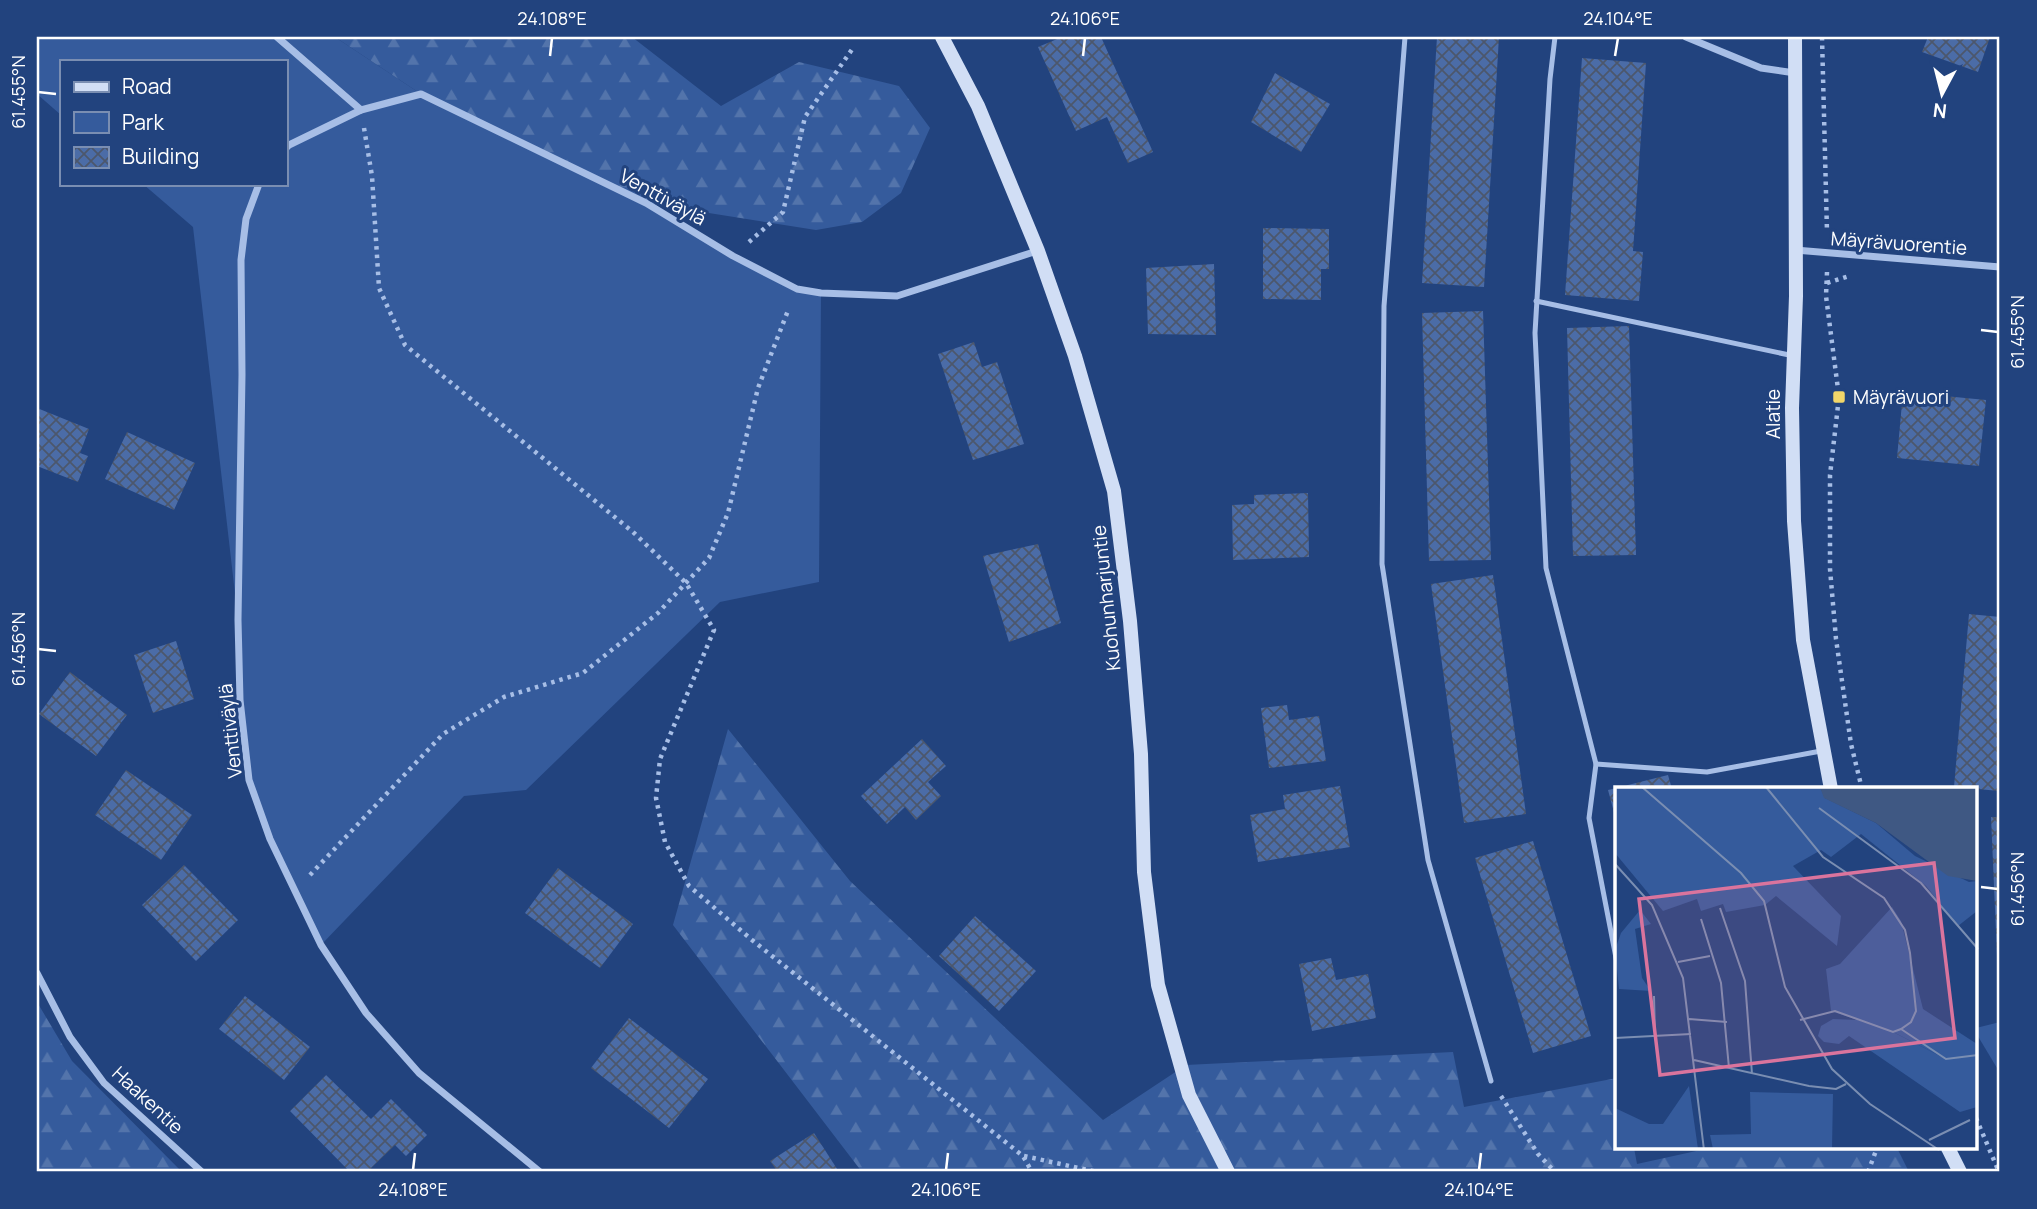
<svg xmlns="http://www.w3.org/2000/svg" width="2037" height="1209" viewBox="0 0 2037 1209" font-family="Manrope,sans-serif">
<defs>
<pattern id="forest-firs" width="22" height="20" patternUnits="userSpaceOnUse" patternTransform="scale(1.75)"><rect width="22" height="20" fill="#355b9c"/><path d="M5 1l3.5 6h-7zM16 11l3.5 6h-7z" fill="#5374ab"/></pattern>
<pattern id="building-cross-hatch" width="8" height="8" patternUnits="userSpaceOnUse" patternTransform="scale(1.75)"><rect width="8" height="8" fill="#4b6ca7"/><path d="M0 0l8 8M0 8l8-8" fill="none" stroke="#4c576c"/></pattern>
</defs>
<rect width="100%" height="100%" fill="#22437e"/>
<g fill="#355b9c">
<polygon points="37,37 335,37 421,94 646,203 796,289 821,293 819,582 720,602 526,790 464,796 321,945 270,839 249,780 240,700 238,620 193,227 143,184 285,184 285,61 61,61 61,115 37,94"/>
<polygon points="2000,1022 2000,1073 1976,1033 1976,1028"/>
</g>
<g fill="url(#forest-firs)">
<polygon points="335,37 632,37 721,106 799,62 899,86 930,128 901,193 862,222 816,230 646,203 421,94"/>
<polygon points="728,729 850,881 1103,1120 1186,1065 1453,1052 1464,1107 1617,1078 1617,1148 1634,1148 1637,1164 1710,1148 1897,1148 1909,1172 862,1172 673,925"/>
<polygon points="37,1002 72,1061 182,1172 37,1172"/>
</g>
<g fill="url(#building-cross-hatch)">
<polygon points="1062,37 1101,37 1153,152 1128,163 1107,117 1076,131 1038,47"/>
<polygon points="1437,37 1499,37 1484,287 1422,283"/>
<polygon points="1928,37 1990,37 1978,72 1922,52"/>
<polygon points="1582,58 1646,63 1633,251 1643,252 1639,301 1565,295"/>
<polygon points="1275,73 1330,104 1301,152 1251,122"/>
<polygon points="1263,228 1329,229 1329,269 1321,269 1321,300 1263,299"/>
<polygon points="1214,264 1216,335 1148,334 1146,268"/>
<polygon points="1483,311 1491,560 1429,561 1422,313"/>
<polygon points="1629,326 1636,555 1573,556 1567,328"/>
<polygon points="974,342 982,367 997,362 1024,444 973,460 938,354"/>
<polygon points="1903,392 1986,400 1979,466 1897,458"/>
<polygon points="37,408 89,429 80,453 88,456 78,482 37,466"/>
<polygon points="127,432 195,463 174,510 105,479"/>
<polygon points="1308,493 1309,557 1233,560 1232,505 1254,504 1254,495"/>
<polygon points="1038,544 1061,623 1009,642 983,556"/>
<polygon points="1493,575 1526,814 1464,823 1431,584"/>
<polygon points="1969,614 2000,617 2000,791 1954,787"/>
<polygon points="176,641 194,699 153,713 134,655"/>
<polygon points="70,672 127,715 96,756 39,714"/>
<polygon points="1287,705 1289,720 1319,716 1326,761 1269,768 1261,708"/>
<polygon points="922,739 946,766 928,782 941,796 916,820 905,807 887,824 861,796"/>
<polygon points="126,770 192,815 161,860 95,815"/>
<polygon points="1668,775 1672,789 1617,789 1616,820 1608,790"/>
<polygon points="1340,786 1350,847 1258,862 1250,815 1285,809 1283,795"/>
<polygon points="1991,817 2000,817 2000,978 1998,978"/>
<polygon points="1533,841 1591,1036 1533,1053 1475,858"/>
<polygon points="184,865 238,920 196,961 142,905"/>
<polygon points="558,868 633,924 600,968 525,913"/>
<polygon points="975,916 1036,971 999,1011 939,956"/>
<polygon points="1331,958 1336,980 1368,974 1376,1018 1312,1031 1299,964"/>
<polygon points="245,996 310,1047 284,1080 219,1029"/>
<polygon points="629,1018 708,1079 669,1128 591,1068"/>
<polygon points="326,1075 371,1119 391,1099 427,1135 406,1156 395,1145 367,1172 350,1172 290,1111"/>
<polygon points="814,1133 839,1172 778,1172 770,1161"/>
</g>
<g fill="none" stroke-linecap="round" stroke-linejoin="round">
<g stroke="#a7bee6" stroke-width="4.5" stroke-dasharray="3.5 5" stroke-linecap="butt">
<polyline points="1822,37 1827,232"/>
<polyline points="364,128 372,176 379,288 405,345 633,532 686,583 714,630 660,759 656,798 665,842 689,886 752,940 1023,1156 1032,1172"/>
<polyline points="749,242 783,212 805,117 853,48"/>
<polyline points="1827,272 1826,296 1839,397 1830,475 1830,569 1836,639 1851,744 1862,789"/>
<polyline points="1827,283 1849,276"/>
<polyline points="310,875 443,734 504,697 583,673 658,613 709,558 728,513 758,388 789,308"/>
<polyline points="1501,1096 1538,1154 1555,1172"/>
<polyline points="1976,1118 1999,1172"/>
<polyline points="1024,1156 1097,1172"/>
<polyline points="1868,1172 1877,1148"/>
</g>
<g stroke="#a7bee6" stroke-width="5">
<polyline points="1405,37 1384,306 1382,564 1428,860 1491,1081"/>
<polyline points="1555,37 1550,79 1535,333 1546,568 1596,764 1589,818 1617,963"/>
<polyline points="1536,301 1794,356"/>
<polyline points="1596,764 1707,772 1821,751"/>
</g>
<g stroke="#a7bee6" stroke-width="7">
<polyline points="277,37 361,110"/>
<polyline points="1686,37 1761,68 1795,73"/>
<polyline points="285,149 289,145 361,110 421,94 646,203 733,256 797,289 821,293 897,296 1037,251"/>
<polyline points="259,184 246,219 241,260 242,375 238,620 240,700 249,780 270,839 321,945 366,1013 419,1073 540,1172"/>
<polyline points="1795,250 2000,267"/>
<polyline points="37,973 70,1037 104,1083 202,1172"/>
</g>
<g stroke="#d1def5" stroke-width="14">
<polyline points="942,37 978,106 1038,251 1075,356 1114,491 1130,621 1141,754 1144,872 1158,985 1189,1095 1228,1172"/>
<polyline points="1795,37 1796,296 1792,408 1794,521 1803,640 1831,789"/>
<polyline points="1948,1148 1960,1172"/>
</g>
</g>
<path fill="none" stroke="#fff" stroke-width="2.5" d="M550,56l2,-18M1083,56l2,-18M1615,56l3,-18M38,92l18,2M1981,330l17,2M38,649l18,2M1981,887l17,2M413,1170l2,-17M946,1170l2,-17M1479,1170l2,-17"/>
<rect fill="#f2d669" stroke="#22437e" stroke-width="2.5" x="1832" y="390" width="14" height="14" rx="3.5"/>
<g text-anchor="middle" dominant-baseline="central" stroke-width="6" stroke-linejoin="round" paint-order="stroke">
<g font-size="19" fill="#fff" stroke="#22437e">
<text transform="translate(663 197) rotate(29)">Venttiväylä</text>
<text transform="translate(1899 243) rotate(4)">Mäyrävuorentie</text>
<text transform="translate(1773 414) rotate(-90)">Alatie</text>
<text transform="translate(1106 598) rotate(-96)">Kuohunharjuntie</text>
<text transform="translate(230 731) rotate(-96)">Venttiväylä</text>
<text transform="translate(148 1100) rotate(43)">Haakentie</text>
</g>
<g font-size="19" fill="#fff" stroke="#22437e" text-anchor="start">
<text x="1853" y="397">Mäyrävuori</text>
</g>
</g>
<g transform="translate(1615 787)">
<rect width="362" height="362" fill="#22437e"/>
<path d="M277,120l9,14 22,88 54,35v11l-31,4 -53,-27 -62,-21 -5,-42 14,-5zM25,123l11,14 -16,5 7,49 9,13 -32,-2 -4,-39 6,-17z" fill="#355b9c"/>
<path d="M0,0h205l5,11 51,25 39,33 54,26 8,-1v30l-19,15 -32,-40 -65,-52 -30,23 -10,-7 -28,16 48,50 -4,30 -61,-50 -11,9 -39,7 -3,-8 -22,7 -4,-12 -34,12 -48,-58zM218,232l25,1 35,12 53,27 31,-4v52l-17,5 -111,-76 -10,8 -15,-2 -6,-6 3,-10zM74,299l9,63h-83v-41l34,16h14z" fill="#355b9c"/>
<path d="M135,305l83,2 -1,55h-119l-3,-14 41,-1z" fill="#355b9c"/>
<path d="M205,0h157v94l-29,-5 -72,-53 -52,-25z" fill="#3f5883"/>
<path fill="none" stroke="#7a8eb2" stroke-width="2" d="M27,0l99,86 23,28 21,86 47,82 38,35 69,46M151,0l57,70 61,41 21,32 5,23 6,58 -5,11 -10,7 -8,3 -58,-21 -35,9M204,21l102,75 57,66M0,77l37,41 31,73 21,172M105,121l25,73 7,93M86,132l20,64 8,85M63,175l32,-6M39,209l1,40M74,232l38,3M286,242l45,30 32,-4M0,251l76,-4M79,273l115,26 27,3 10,-5M314,353l41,-20"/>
<path fill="#da749d" fill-opacity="0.15" stroke="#da749d" stroke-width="3.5" d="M319,76l21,175 -295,37 -21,-176z"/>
<rect width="362" height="362" fill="none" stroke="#fff" stroke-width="3.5"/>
</g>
<rect width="2037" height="1209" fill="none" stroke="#22437e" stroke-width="77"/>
<rect x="60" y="60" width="228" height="126" fill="#22437e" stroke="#7a8eb2" stroke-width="2"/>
<rect x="74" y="82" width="35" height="10" fill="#d1def5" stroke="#7a8eb2" stroke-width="2"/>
<text x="122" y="94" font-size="21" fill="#ffffff">Road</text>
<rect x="74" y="112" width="35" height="21" fill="#355b9c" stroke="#7a8eb2" stroke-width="2"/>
<text x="122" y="130" font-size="21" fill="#ffffff">Park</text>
<rect x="74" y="147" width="35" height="21" fill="url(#building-cross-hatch)" stroke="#7a8eb2" stroke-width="2"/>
<text x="122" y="164" font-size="21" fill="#ffffff">Building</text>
<g transform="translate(1942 94) rotate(187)" stroke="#22437e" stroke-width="5" paint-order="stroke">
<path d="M0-5L12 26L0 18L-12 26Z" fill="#ffffff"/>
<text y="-10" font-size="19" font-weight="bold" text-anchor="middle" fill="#ffffff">N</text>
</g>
<rect x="38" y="38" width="1960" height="1132" fill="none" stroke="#fff" stroke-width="2.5"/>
<g font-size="18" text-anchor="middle" fill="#fff">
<text x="552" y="25">24.108°E</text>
<text x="1085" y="25">24.106°E</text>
<text x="1618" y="25">24.104°E</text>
<text transform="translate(19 92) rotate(-90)" y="6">61.455°N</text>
<text transform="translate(2018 332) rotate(-90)" y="6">61.455°N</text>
<text transform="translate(19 649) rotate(-90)" y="6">61.456°N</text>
<text transform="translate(2018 889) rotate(-90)" y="6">61.456°N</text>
<text x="413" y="1196">24.108°E</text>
<text x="946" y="1196">24.106°E</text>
<text x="1479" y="1196">24.104°E</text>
</g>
</svg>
